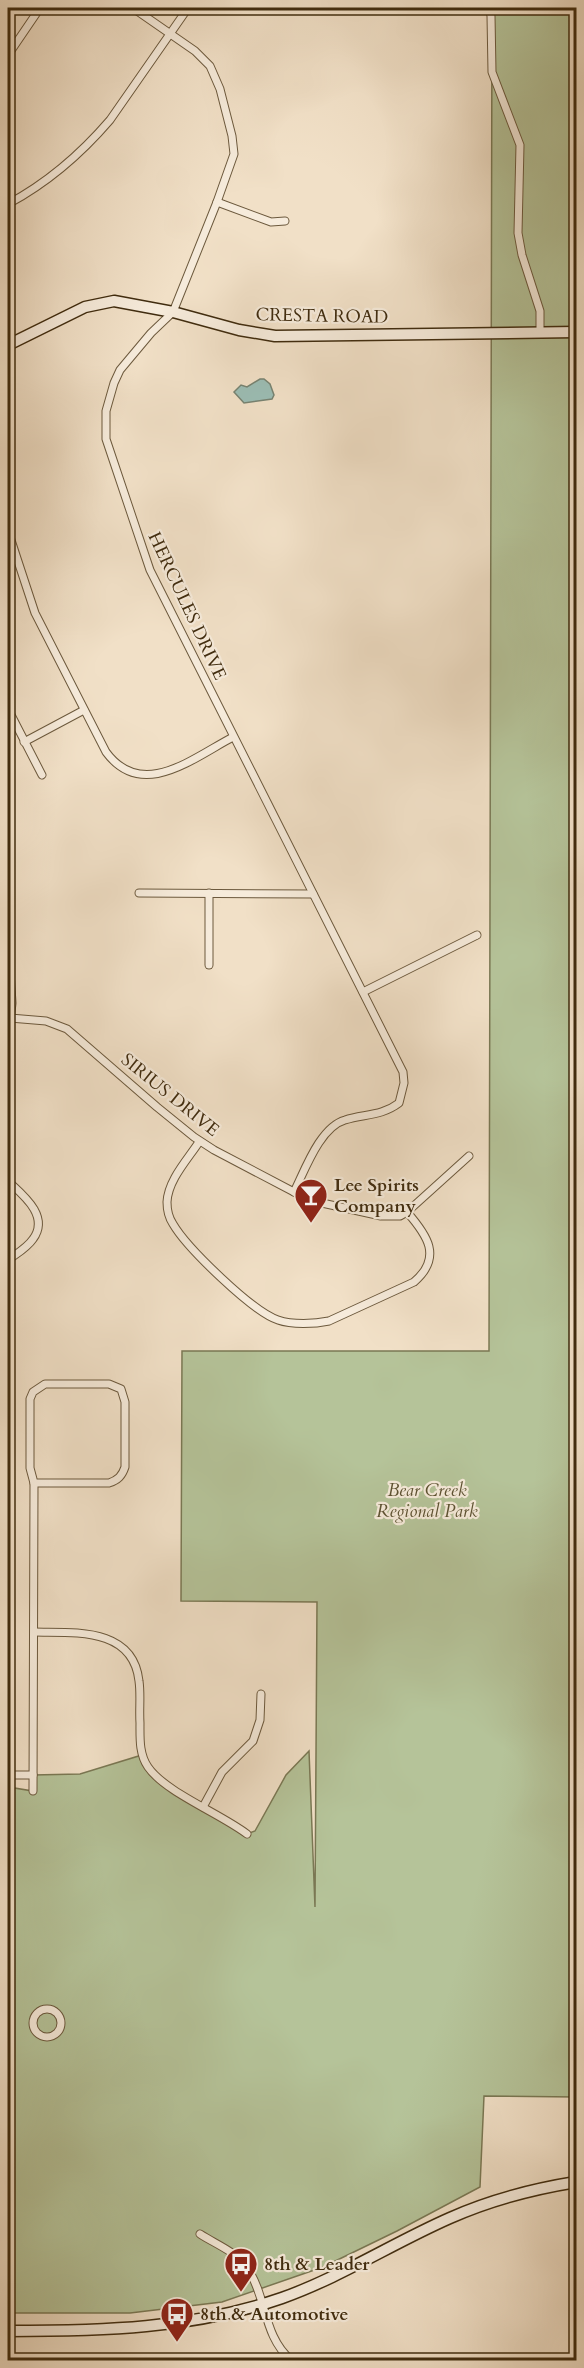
<svg xmlns="http://www.w3.org/2000/svg" width="584" height="2368" viewBox="0 0 584 2368" font-family="Cardo,serif">
<rect width="100%" height="100%" fill="#f1e0c7"/>
<filter id="stains"><feTurbulence type="fractalNoise" baseFrequency=".00333" numOctaves="4"/><feColorMatrix values="0 0 0 0 .2 0 0 0 0 .09 0 0 0 0 .02 0 0 0 .5 -.17"/></filter>
<radialGradient id="worn" r=".72"><stop offset=".6" stop-color="#630" stop-opacity="0"/><stop offset="1" stop-color="#630" stop-opacity=".3"/></radialGradient>
<polygon fill="#b5c399" stroke="#7a7854" stroke-width="1.5" points="492,8 576,8 576,2097 484,2096 480,2187 397,2231 323,2267 222,2302 130,2313 8,2313 8,1787 33,1791 33,1775 80,1774 142,1755 154,1775 247,1834 255,1831 286,1775 309,1751 315,1907 317,1602 181,1601 182,1351 489,1351"/>
<polygon fill="#9bbdb4" stroke="#778372" stroke-width="1.5" points="260,379 264,379 270,384 274,395 272,399 244,403 234,392 241,385 247,387"/>
<g fill="none" stroke-linecap="round" stroke-linejoin="round">
<g stroke="#6c593d" stroke-width="9">
<g id="minor">
<path d="M133,8l62,43 15,15 10,23 12,47 2,18 -17,48 -44,110 -22,21 -31,37 -6,13 -8,28v28l44,131 253,502 1,11 -5,20c-17,13 -35,11 -54,17 -25,7 -40,50 -51,72"/>
<polyline points="489,8 491,16 492,72 520,145 518,233 522,255 540,311 540,332"/>
<polyline points="8,55 40,8"/>
<polyline points="217,202 271,222 285,221"/>
<path d="M8,204c41,-22 72,-49 102,-84l78,-112"/>
<path d="M8,531l27,82 71,139c36,49 87,6 127,-15"/>
<polyline points="8,709 42,775"/>
<polyline points="24,742 84,710"/>
<polyline points="139,893 313,894"/>
<polyline points="209,893 209,965"/>
<polyline points="363,992 477,935"/>
<polyline points="10,1018 46,1021 67,1029 157,1107 194,1137 214,1150 294,1192 322,1203 381,1216 400,1216 407,1212 469,1156"/>
<path d="M199,1142c-11,17 -31,38 -32,60 0,8 2,16 6,22 14,24 80,88 105,96 14,5 37,4 51,1l85,-39c29,-25 13,-47 -7,-70"/>
<path d="M8,1181c15,14 42,35 25,58 -6,9 -17,15 -25,21"/>
<path d="M45,1384h64l12,5 4,13v65c-3,9 -7,13 -16,16h-75l-4,-15v-69l3,-7z"/>
<path d="M35,1632c39,1 98,-5 104,49 2,14 0,28 1,42 0,15 -1,31 8,44 17,25 73,47 99,67"/>
<polyline points="8,1775 33,1775"/>
<polyline points="33,1791 34,1483"/>
<polyline points="203,1807 222,1772 253,1741 260,1720 261,1694"/>
<circle cx="47" cy="2023" r="14"/>
<path d="M200,2234c17,11 37,18 48,35 19,29 15,67 43,91"/>
</g>
</g>
<g stroke="#6c593d" stroke-width="11">
<polyline id="tertiary" points="8,956 11,1003 8,1029"/>
</g>
<g stroke="#402c0f" stroke-width="13">
<g id="secondary">
<polyline points="8,345 85,307 114,301 173,312 239,330 275,336 576,332"/>
<path d="M8,2331c93,0 184,-2 274,-33 59,-21 111,-55 168,-80 40,-18 83,-29 126,-36"/>
</g>
</g>
<use href="#minor" stroke="#f6ebdb" stroke-width="7"/>
<use href="#tertiary" stroke="#f6ebdb" stroke-width="9"/>
<use href="#secondary" stroke="#f6ebdb" stroke-width="10"/>
</g>
<defs>
<g id="bar-pin" transform="scale(1.725)"><path d="M0 17L-7.5 6A9.5 9.5 0 1 1 7.5 6Z" fill="#8f2418" stroke="#f6ebdb"/><path d="M-6-5H6L.8 .8V4.5H3.5V6h-7V4.5H-.8V.8Z" fill="#fff"/></g>
<g id="bus-pin" transform="scale(1.725)"><path d="M0 17L-7.5 6A9.5 9.5 0 1 1 7.5 6Z" fill="#8f2418" stroke="#f6ebdb"/><path d="M-5-6H5V4H4V6H2V4H-2V6H-4V4H-5ZM-3.5-4V0h7V-4ZM-3.5 1.2v1.5H-2V1.2ZM2 1.2v1.5H3.5V1.2Z" fill="#fff"/></g>
</defs>
<g fill-rule="evenodd">
<use href="#bar-pin" x="311" y="1195"/>
<use href="#bus-pin" x="241" y="2264"/>
<use href="#bus-pin" x="177" y="2314"/>
</g>
<g text-anchor="middle" dominant-baseline="central" stroke-width="4.5" stroke-linejoin="round" paint-order="stroke">
<g font-size="18" fill="#402c0f" stroke="#f6ebdb">
<text transform="translate(322 316) rotate(1)">CRESTA ROAD</text>
<text transform="translate(187 606) rotate(65)">HERCULES DRIVE</text>
<text transform="translate(170 1095) rotate(39)">SIRIUS DRIVE</text>
</g>
<g font-size="18" font-weight="bold" fill="#402c0f" stroke="#f6ebdb" text-anchor="start">
<text x="334" y="1185">Lee Spirits<tspan x="334" dy="21">Company</tspan></text>
<text x="264" y="2264">8th &amp; Leader</text>
<text x="200" y="2314">8th &amp; Automotive</text>
</g>
<g font-size="18" font-style="italic" fill="#5d5232" stroke="#f6ebdb">
<text x="427" y="1490">Bear Creek<tspan x="427" dy="21">Regional Park</tspan></text>
</g>
</g>
<rect width="584" height="2368" fill="none" stroke="#f1e0c7" stroke-width="30"/>
<rect x="9" y="9" width="566" height="2350" fill="none" stroke="#402c0f" stroke-width="3"/>
<rect x="15" y="15" width="554" height="2338" fill="none" stroke="#402c0f" stroke-width="1.5"/>
<rect width="100%" height="100%" filter="url(#stains)"/>
<rect width="100%" height="100%" fill="url(#worn)"/>
</svg>
